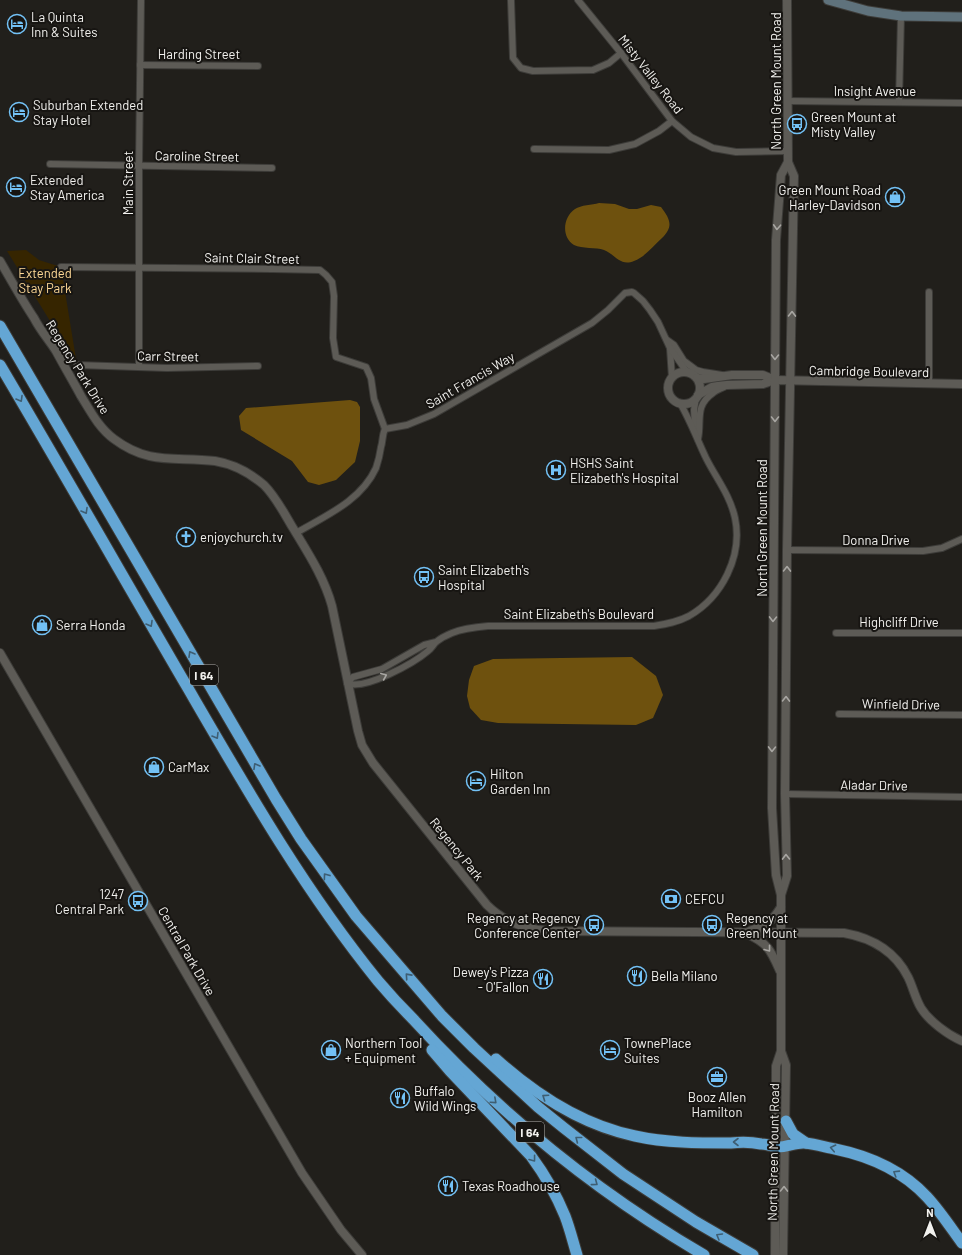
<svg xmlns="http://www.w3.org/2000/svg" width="962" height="1255" viewBox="0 0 962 1255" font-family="Barlow,sans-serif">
<rect width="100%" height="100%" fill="#211f1b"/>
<polygon fill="#362500" points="26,250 39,260 61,267 77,365 7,251"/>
<g fill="#6e510e">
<path d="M599,203l16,1 14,5h8l14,-4 10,2c9,12 13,19 1,31 -9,8 -17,19 -28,23 -14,6 -19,-7 -30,-11 -8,-3 -22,-1 -30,-5 -13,-8 -11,-28 1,-36 6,-4 17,-4 24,-6z"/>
<polygon points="350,400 357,402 360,407 360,441 355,462 336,480 319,485 308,482 292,461 241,430 239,416 246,408"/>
<polygon points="632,657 656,676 663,695 653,718 636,725 498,723 481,720 470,708 467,696 469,680 474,666 493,659"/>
</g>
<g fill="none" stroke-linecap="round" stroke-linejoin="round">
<g stroke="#3d3c39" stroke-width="8">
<g id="minor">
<polyline points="511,0 513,58 521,68 533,71 593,70 609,63 621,53"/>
<polyline points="578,0 621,53 672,121 691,137 713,148 736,152 788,151"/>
<polyline points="140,65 258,66"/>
<polyline points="788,101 962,103"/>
<polyline points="899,102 901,16"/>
<polyline points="534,149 609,150 635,144 659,131 672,121"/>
<polyline points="50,164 272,168"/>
<polyline points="61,267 272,269 320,270 326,275 332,282 334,296 333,338 336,357 366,367 371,378 374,399 385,429"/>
<polyline points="667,340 674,345 684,361 696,370 703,372 722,375"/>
<polyline points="670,348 672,378"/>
<polyline points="77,365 167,368 258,366"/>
<polyline points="139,366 139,166 141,0"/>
<polyline points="929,384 929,292"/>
<polyline points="695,429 694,410 696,398"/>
<path d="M698,439c4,-18 -4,-33 15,-46 3,-3 7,-4 11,-6"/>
<path d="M296,533c29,-17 65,-32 80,-65 2,-6 4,-14 5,-21 2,-6 1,-12 4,-18l22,-4 27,-11 158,-91 16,-13 17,-17 7,-1 2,1 9,8 7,9 8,12 12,26 14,20 4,4"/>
<polyline points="787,550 923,551 942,548 962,539"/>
<polyline points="836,633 962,633"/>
<path d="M436,642l-12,3 -42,24 -29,8 -6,6c17,8 67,-20 81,-32 3,-2 5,-6 8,-9 5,-4 11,-7 16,-9 12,-5 24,-6 36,-7h166c12,-2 24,-4 35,-10 33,-19 54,-60 46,-98 -5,-23 -19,-40 -29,-60 -9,-19 -16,-38 -26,-55"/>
<polyline points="839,714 962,715"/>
<polyline points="785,794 962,797"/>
</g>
</g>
<g stroke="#3d3c39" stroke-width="10">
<g id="tertiary">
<path d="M0,261c11,19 22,39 34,57 6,12 15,22 22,33 8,15 17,30 25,45 10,16 18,32 33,43 36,27 62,17 101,22 18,3 35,12 49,24 12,12 20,28 29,43 15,25 31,49 39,78l26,125 4,14 11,18 114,142c17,17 37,24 61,26l296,2c28,5 51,18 64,44 5,10 7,21 13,31 8,13 27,27 41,33"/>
<circle cx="684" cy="388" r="16"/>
<polyline points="697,378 704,379 732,375 763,375 775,380"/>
<polyline points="698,395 712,387 718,386 727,385 763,384 775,380 962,384"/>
<polyline points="0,653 302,1173 341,1230 362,1255"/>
<polyline points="781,895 787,876 785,794 787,550 794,176 788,162 787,0"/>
<path d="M750,931c17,-7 21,-8 31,-24"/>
<path d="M747,934c21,9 24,17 33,37"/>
<polyline points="781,1051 786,1065 783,1255"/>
<polyline points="775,1255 776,1066 781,1051 781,895 776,875 772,808 776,240 781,175 788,162"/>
</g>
</g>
<g stroke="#3d3c39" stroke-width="11">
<polyline id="secondary" points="828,0 868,11 901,16 962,17"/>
</g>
<g stroke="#3d3c39" stroke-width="13">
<g id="motorway">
<polyline points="0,326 276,799 301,839 356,916 442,1016 474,1048 538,1107 564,1128 623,1174 696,1222 753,1255"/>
<path d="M0,365c64,108 126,217 189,325 58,100 116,201 189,291 11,13 23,26 35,38 85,93 183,173 291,236"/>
<path d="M432,1050l18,21 81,85c14,19 25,38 34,60 5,13 8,26 12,39"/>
<path d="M496,1059c40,36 86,66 139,77 31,7 64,7 96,7 10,-1 20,-1 30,1 5,0 10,2 15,3 10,1 19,-5 29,-4 10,1 20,4 30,6 34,7 68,22 92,48 13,14 24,31 35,46"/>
<polyline points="786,1121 793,1134 806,1143"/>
</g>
</g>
<use href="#minor" stroke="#5d5b56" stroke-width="6"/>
<use href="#tertiary" stroke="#5d5b56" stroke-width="8"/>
<use href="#secondary" stroke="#5f727c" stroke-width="9"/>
<use href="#motorway" stroke="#64a6d4" stroke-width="11"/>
</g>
<defs><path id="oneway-chevron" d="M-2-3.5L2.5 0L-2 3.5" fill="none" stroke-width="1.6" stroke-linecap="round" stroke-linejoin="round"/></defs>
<g stroke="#a8a6a2">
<use href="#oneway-chevron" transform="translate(777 227) rotate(93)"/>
<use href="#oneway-chevron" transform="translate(792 314) rotate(-89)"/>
<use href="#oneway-chevron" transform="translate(775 357) rotate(91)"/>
<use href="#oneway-chevron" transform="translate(775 419) rotate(90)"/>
<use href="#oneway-chevron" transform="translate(787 569) rotate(-89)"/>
<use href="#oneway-chevron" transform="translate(773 619) rotate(91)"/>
<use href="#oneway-chevron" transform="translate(384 676) rotate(-23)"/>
<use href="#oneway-chevron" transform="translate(786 699) rotate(-89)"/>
<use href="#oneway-chevron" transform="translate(772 749) rotate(91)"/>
<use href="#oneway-chevron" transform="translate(786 857) rotate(-91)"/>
<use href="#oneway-chevron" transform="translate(768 949) rotate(52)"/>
<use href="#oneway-chevron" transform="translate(784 1189) rotate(-89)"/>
</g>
<g stroke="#3e5e73">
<use href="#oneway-chevron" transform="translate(20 399) rotate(60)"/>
<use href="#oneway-chevron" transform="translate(85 511) rotate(60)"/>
<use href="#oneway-chevron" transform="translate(150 624) rotate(60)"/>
<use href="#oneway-chevron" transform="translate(191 654) rotate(-120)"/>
<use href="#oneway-chevron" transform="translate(216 736) rotate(59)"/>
<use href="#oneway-chevron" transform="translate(256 766) rotate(-120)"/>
<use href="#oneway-chevron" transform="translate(326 876) rotate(-126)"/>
<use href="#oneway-chevron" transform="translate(408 976) rotate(-132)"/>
<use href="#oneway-chevron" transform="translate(545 1097) rotate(-146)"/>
<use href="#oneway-chevron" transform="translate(494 1101) rotate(42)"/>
<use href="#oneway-chevron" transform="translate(578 1139) rotate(-142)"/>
<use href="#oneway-chevron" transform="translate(736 1142) rotate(180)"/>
<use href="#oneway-chevron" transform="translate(833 1148) rotate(-168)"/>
<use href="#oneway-chevron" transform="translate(533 1159) rotate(53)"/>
<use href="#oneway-chevron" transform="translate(896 1173) rotate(-148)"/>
<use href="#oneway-chevron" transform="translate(595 1183) rotate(37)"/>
<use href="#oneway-chevron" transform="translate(719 1236) rotate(-150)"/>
</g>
<defs>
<g id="hotel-ring" transform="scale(1)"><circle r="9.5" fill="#171512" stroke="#73c1f5" stroke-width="1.5"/><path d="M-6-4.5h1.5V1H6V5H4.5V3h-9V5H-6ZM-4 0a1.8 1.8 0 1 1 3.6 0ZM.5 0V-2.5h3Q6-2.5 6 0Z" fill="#73c1f5"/></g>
<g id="bus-ring" transform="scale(1)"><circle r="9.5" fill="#171512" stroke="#73c1f5" stroke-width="1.5"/><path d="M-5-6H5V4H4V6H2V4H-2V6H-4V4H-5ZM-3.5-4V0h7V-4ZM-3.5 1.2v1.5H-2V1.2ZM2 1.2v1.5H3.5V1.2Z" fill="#73c1f5"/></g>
<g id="shop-ring" transform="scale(1)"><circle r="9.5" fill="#171512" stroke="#73c1f5" stroke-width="1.5"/><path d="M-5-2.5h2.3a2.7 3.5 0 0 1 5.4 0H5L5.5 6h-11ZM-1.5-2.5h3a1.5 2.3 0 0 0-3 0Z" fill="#73c1f5"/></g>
<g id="hospital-ring" transform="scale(1)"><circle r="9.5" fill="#171512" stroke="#73c1f5" stroke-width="1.5"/><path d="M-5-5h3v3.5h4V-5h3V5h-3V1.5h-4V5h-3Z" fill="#73c1f5"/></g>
<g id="church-ring" transform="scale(1)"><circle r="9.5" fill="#171512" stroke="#73c1f5" stroke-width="1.5"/><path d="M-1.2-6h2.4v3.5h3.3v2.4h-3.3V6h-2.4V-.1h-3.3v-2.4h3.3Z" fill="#73c1f5"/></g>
<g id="bank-ring" transform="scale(1)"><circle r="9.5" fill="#171512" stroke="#73c1f5" stroke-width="1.5"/><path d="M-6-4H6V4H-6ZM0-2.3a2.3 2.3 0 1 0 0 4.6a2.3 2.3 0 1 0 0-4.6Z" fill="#73c1f5"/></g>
<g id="restaurant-ring" transform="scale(1)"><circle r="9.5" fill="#171512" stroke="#73c1f5" stroke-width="1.5"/><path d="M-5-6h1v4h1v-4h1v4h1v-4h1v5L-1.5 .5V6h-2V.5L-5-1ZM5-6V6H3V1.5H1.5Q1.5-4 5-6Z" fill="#73c1f5"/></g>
<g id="office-ring" transform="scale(1)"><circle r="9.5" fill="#171512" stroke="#73c1f5" stroke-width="1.5"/><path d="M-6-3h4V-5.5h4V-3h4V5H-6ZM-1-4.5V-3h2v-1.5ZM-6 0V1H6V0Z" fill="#73c1f5"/></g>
</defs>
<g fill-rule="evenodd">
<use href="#hotel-ring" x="17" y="24"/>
<use href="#hotel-ring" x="19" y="112"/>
<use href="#bus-ring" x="797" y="124"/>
<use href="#hotel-ring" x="16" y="187"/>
<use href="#shop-ring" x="895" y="197"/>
<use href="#hospital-ring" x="556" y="470"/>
<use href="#church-ring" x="186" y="537"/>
<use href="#bus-ring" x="424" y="577"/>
<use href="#shop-ring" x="42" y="625"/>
<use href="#shop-ring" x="154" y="767"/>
<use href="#hotel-ring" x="476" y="781"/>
<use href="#bank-ring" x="671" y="899"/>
<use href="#bus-ring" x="138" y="901"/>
<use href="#bus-ring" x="594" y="925"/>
<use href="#bus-ring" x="712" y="925"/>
<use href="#restaurant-ring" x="637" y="976"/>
<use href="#restaurant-ring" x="543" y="979"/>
<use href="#shop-ring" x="331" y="1050"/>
<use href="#hotel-ring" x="610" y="1050"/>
<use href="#office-ring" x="717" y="1077"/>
<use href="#restaurant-ring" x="400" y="1098"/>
<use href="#restaurant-ring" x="448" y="1186"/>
</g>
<g text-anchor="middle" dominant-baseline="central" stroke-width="4" stroke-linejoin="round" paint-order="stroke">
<g fill="#171512" stroke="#b0afac" stroke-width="1">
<rect x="190" y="665" width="28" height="20" rx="3"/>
<rect x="516" y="1122" width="28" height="20" rx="3"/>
</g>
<g font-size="12" font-weight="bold" fill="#f2f1ee">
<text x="204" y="675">I 64</text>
<text x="530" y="1132">I 64</text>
</g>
<g font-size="13" fill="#f2f1ee" stroke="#171512" text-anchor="start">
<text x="31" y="17">La Quinta<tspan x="31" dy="15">Inn &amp; Suites</tspan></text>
<text x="33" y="105">Suburban Extended<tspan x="33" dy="15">Stay Hotel</tspan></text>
<text x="811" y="117">Green Mount at<tspan x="811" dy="15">Misty Valley</tspan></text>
<text x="30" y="180">Extended<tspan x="30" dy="15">Stay America</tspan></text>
<text x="881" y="190" text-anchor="end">Green Mount Road<tspan x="881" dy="15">Harley-Davidson</tspan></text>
<text x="570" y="463">HSHS Saint<tspan x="570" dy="15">Elizabeth's Hospital</tspan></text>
<text x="200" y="537">enjoychurch.tv</text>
<text x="438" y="570">Saint Elizabeth's<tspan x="438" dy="15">Hospital</tspan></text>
<text x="56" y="625">Serra Honda</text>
<text x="168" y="767">CarMax</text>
<text x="490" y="774">Hilton<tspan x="490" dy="15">Garden Inn</tspan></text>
<text x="124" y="894" text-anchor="end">1247<tspan x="124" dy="15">Central Park</tspan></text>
<text x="685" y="899">CEFCU</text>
<text x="580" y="918" text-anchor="end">Regency at Regency<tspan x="580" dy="15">Conference Center</tspan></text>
<text x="726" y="918">Regency at<tspan x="726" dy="15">Green Mount</tspan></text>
<text x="529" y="972" text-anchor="end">Dewey's Pizza<tspan x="529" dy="15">- O'Fallon</tspan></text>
<text x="651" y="976">Bella Milano</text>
<text x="345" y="1043">Northern Tool<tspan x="345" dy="15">+ Equipment</tspan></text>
<text x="624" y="1043">TownePlace<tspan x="624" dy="15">Suites</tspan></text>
<text x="414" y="1091">Buffalo<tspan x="414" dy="15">Wild Wings</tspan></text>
<text x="717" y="1097" text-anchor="middle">Booz Allen<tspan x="717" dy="15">Hamilton</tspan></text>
<text x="462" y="1186">Texas Roadhouse</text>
</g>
<g font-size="13" fill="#f2f1ee" stroke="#171512">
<text x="199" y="54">Harding Street</text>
<text transform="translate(651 74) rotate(52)">Misty Valley Road</text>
<text transform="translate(776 81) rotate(-90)">North Green Mount Road</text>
<text x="875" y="91">Insight Avenue</text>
<text transform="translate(197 156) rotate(1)">Caroline Street</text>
<text transform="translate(128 183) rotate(-90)">Main Street</text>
<text transform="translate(252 258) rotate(1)">Saint Clair Street</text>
<text transform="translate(168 356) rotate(1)">Carr Street</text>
<text transform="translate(78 367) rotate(58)">Regency Park Drive</text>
<text transform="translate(869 371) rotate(1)">Cambridge Boulevard</text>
<text transform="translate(470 380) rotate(-30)">Saint Francis Way</text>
<text transform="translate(762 528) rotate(-90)">North Green Mount Road</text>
<text x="876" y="540">Donna Drive</text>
<text x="579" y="614">Saint Elizabeth's Boulevard</text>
<text x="899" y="622">Highcliff Drive</text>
<text transform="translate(901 704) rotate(1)">Winfield Drive</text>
<text transform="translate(874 785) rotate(1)">Aladar Drive</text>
<text transform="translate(457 849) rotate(51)">Regency Park</text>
<text transform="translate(187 951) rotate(60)">Central Park Drive</text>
<text transform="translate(773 1152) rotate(-89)">North Green Mount Road</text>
</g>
<g font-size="13" fill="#fed996" stroke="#171512">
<text x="45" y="273">Extended<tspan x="45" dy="15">Stay Park</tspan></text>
</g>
</g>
<g transform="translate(930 1223)" stroke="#171512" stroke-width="3" paint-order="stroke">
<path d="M0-3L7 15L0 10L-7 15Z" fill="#f2f1ee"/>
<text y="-6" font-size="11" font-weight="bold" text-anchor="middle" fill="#f2f1ee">N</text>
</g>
</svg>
